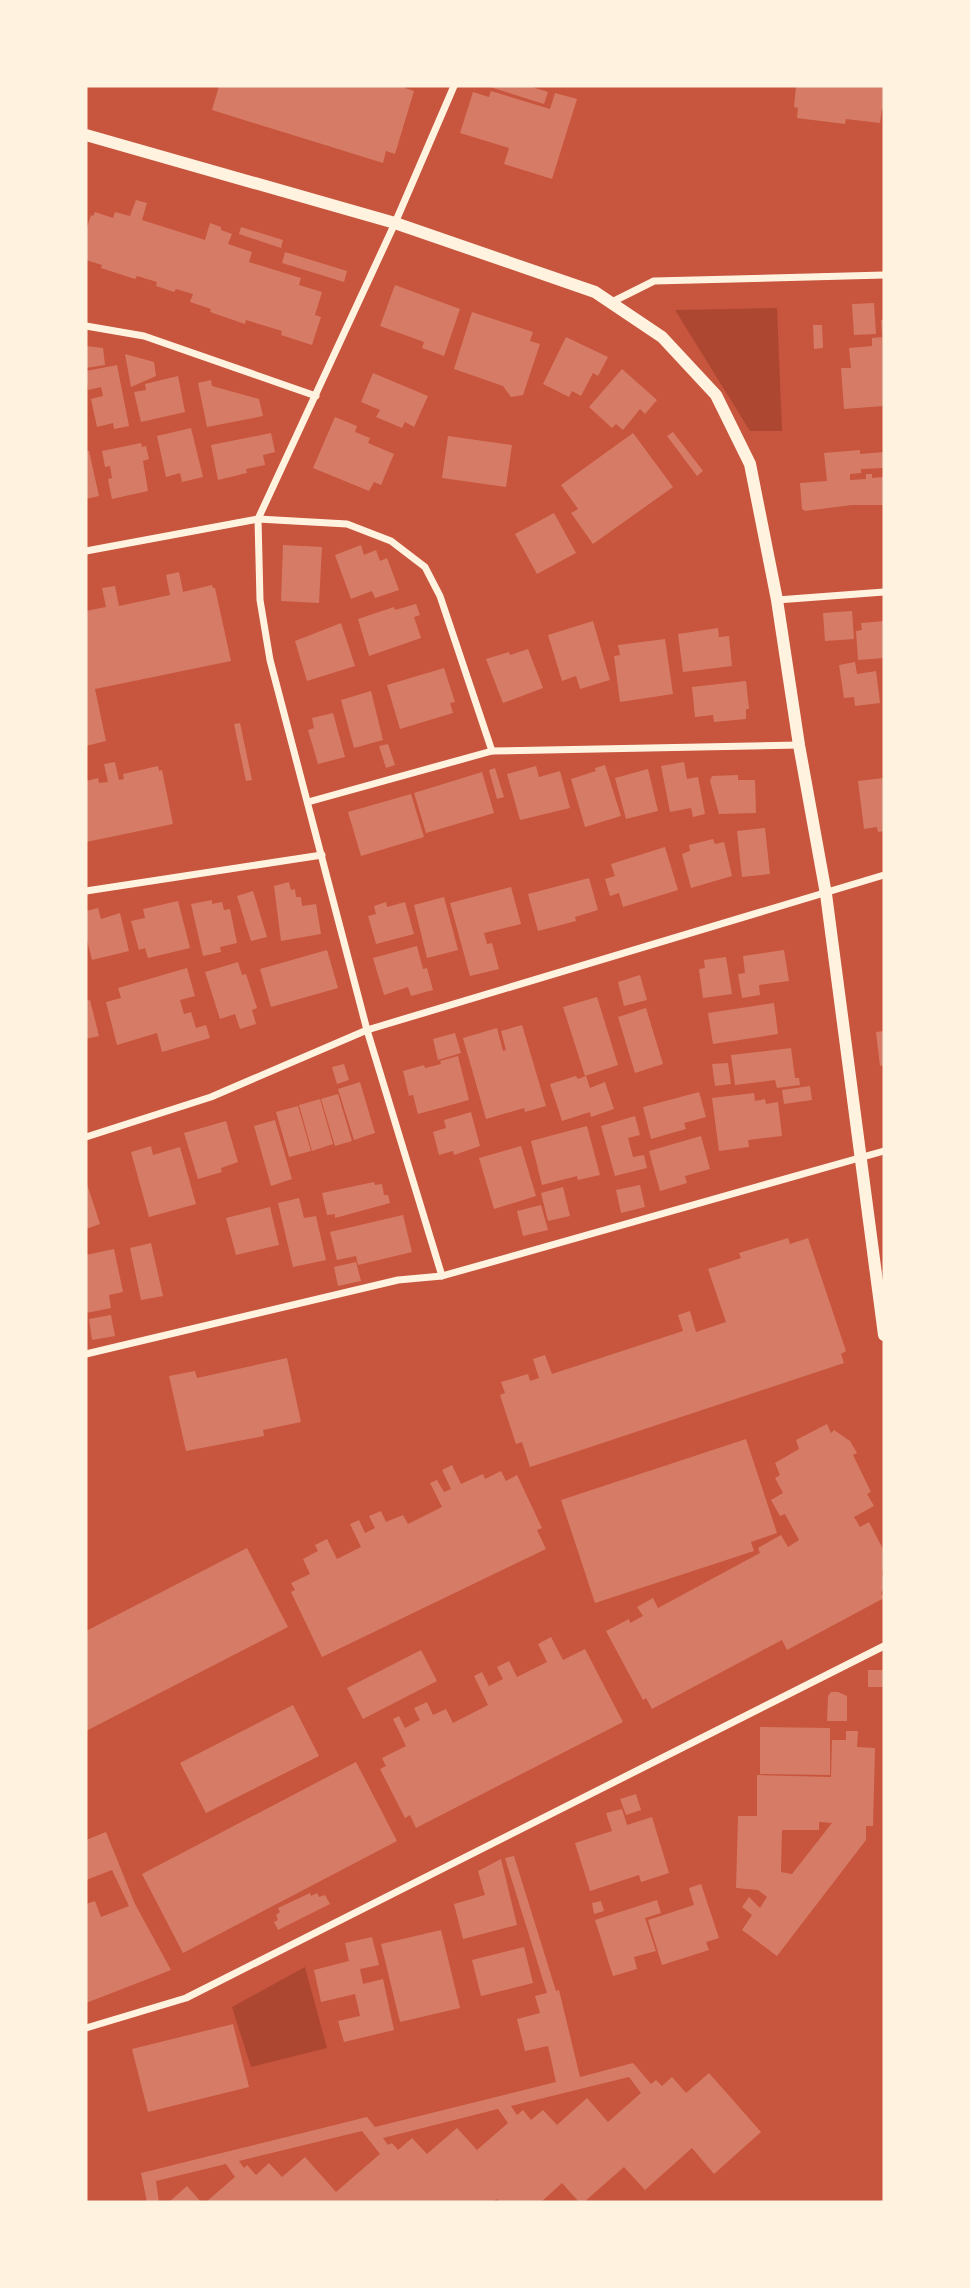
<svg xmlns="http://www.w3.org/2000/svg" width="970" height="2288" viewBox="0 0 970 2288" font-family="Poppins,sans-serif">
<rect width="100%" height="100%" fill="#c8553d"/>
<g fill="#ae4732">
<polygon points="777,308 782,431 750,431 675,310"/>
<polygon points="305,1967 327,2048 251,2067 232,2007"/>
</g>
<g fill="#d67c66" fill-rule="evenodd">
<polygon points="219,86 405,86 405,88 414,91 395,154 386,151 383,163 212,110"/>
<polygon points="487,86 529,86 548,92 544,104"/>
<polygon points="796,86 884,86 884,110 882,109 880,123 846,119 845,124 797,118 798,108 794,107"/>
<polygon points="491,91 550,109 555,93 577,99 552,179 504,164 509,148 460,133 473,92 489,97"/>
<polygon points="136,200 147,203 142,220 205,240 210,223 221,227 221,230 232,234 228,244 252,252 249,262 301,278 299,285 322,292 315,315 321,317 312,345 281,335 282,331 246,320 245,324 210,312 211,309 190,302 193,294 176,289 174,292 156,286 157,282 137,276 135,279 101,268 102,265 86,260 86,230 91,215 93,216 95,212 113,218 115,212 130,216"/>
<polygon points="241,227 283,240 281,248 239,234"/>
<polygon points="285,252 347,271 344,282 282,263"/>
<polygon points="395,285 460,309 444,356 422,348 424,342 380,326"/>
<polygon points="874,303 876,334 854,335 852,304"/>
<polygon points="472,312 533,332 530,341 540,344 523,395 511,397 503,386 454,369"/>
<polygon points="881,320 884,320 884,406 844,409 841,368 851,368 849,348 872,346 872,338 882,337"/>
<polygon points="813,325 822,325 823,348 814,349"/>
<polygon points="566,337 608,357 598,376 593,373 581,396 572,391 569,397 543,384"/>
<polygon points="86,346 103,348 105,365 86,368"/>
<polygon points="125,354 154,362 156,376 131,387"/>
<polygon points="117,365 129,426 114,429 113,423 97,427 91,399 103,396 101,387 88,390 86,371"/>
<polygon points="622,369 657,400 645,414 640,409 623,430 616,424 612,428 589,407"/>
<polygon points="373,373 428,396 414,427 405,422 402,428 376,417 380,410 361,402"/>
<polygon points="178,376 185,412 141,422 134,392 146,390 145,384"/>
<polygon points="211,380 212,386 259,399 263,416 207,427 198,383"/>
<polygon points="335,417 357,426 355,432 370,438 368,443 394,454 381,485 374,482 369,491 313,468"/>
<polygon points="191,428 203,477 182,482 180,473 166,477 157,436"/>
<polygon points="673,432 703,471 697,476 667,436"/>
<polygon points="271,433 275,452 263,455 265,465 246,469 247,473 218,480 211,445"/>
<polygon points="633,433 673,487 593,544 571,513 578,509 561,485"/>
<polygon points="448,436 512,445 506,487 442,478"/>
<polygon points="141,443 142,447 146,446 149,459 143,461 148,491 112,499 108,479 112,478 110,466 105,467 102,451"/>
<polygon points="860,450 860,454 884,452 884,468 861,469 861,473 850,474 850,480 866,479 866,474 872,474 872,478 884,477 884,505 852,505 805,511 802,509 800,483 827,481 824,453"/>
<polygon points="86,451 89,451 99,496 86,499"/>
<polygon points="554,513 576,553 537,574 515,534"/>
<polygon points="283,545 322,547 319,603 281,601"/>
<polygon points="361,545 364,555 376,550 380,561 387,558 399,590 375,598 372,591 351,599 335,555"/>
<polygon points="179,572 183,592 212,585 213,588 215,588 231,661 95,689 106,741 86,746 86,611 106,607 102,588 115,586 119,606 170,595 166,575"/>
<polygon points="416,604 420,615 414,617 421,638 369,656 358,619 394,607 395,610"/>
<polygon points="852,611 854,639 825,641 823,613"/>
<polygon points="593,621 610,680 580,689 576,676 562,681 548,635"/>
<polygon points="884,621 884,658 858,660 856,631 862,630 861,623"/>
<polygon points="341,623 355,666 307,681 295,641"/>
<polygon points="718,628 719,637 729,636 732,666 683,672 678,634"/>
<polygon points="665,639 673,694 620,702 614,656 620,655 618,645"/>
<polygon points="528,649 543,688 503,703 486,659 509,652 510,655"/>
<polygon points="855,662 857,674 876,671 880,703 855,706 854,697 844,698 839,665"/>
<polygon points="444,668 455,702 450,703 453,713 400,729 387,685"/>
<polygon points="746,681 749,709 746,709 746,719 714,722 713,715 695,717 692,687"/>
<polygon points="371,691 383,740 354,748 341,700"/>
<polygon points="333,713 345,757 318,764 308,730 314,728 312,718"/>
<polygon points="240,723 252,780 246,781 234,724"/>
<polygon points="388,744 395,765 386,768 379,746"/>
<polygon points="115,762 119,780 124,779 123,774 158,766 159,771 162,770 173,824 86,842 86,781 98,778 99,783 108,782 104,764"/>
<polygon points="684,762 687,779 698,777 705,814 693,817 691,808 670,812 661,766"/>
<polygon points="605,765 621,816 585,827 571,779 596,771 595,768"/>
<polygon points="536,766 539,777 560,771 570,808 520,820 507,774"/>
<polygon points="495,768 504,797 497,799 489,770"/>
<polygon points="648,769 658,811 626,819 615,778"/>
<polygon points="482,772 494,813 426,833 414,793"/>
<polygon points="738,775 738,780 755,780 756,813 719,814 710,781 712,776"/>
<polygon points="884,778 884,831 878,832 877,827 864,829 858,781"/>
<polygon points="411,794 424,837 361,856 348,812"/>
<polygon points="765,828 770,874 742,877 737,831"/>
<polygon points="713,839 715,844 724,842 732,876 691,888 682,854 690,851 689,845"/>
<polygon points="665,847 678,890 623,907 619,893 610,896 605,879 615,876 611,864"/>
<polygon points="589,878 598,910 575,917 576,921 538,931 528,894"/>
<polygon points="289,882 291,890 295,889 296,897 301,897 302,906 316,904 321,934 281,941 274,886"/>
<polygon points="511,887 521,924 484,933 487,944 492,943 499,969 470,976 450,903"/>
<polygon points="253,891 267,937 251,941 237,896"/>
<polygon points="444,897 458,950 427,958 414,905"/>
<polygon points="212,900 212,904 222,902 224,910 230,909 237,943 220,947 221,952 203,956 191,904"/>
<polygon points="178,901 190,948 148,958 145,948 139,950 131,921 145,918 143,909"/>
<polygon points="386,902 387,907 405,902 414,934 376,944 368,916 376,914 374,906"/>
<polygon points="98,908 101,919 120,913 129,951 92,960 86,936 86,911"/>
<polygon points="417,946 423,969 427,968 433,990 411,996 408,987 384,995 373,958"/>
<polygon points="327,950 338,988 271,1007 260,969"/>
<polygon points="784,950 789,981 759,985 760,995 742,998 738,974 745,973 743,956"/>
<polygon points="726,957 732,994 703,998 699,969 705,968 704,960"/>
<polygon points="238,962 242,975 246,974 257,1008 252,1010 256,1024 240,1029 235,1014 220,1019 205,972"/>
<polygon points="187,968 195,996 180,1000 184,1014 191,1012 196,1028 206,1025 210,1038 162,1052 157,1033 117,1045 106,1002 121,998 118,988"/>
<polygon points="640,975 647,1000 624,1006 618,982"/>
<polygon points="597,997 618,1065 585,1076 563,1007"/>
<polygon points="90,1000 99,1036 86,1039 86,1001"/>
<polygon points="774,1003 778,1034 713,1044 708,1013"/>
<polygon points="646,1008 663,1064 635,1073 618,1017"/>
<polygon points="522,1025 546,1106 525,1112 524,1108 486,1119 463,1038 497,1028 503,1051 506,1050 501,1031"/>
<polygon points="884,1031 884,1065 880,1066 876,1032"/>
<polygon points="455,1033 461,1053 438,1060 433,1039"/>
<polygon points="791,1048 795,1078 799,1078 800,1085 777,1088 775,1080 735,1085 731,1055"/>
<polygon points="458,1056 469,1100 418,1114 413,1095 409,1096 403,1071 424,1065 425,1068 441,1064 440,1061"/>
<polygon points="728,1063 731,1084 715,1086 712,1064"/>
<polygon points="344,1064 349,1080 337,1084 332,1067"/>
<polygon points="576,1076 578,1079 586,1076 590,1088 605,1082 614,1109 591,1117 590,1112 562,1121 550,1084"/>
<polygon points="360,1082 375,1133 354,1140 338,1089"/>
<polygon points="810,1086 812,1100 784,1104 782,1090"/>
<polygon points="699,1092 706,1117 684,1123 686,1129 651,1139 643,1107"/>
<polygon points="754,1093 755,1101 765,1099 766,1104 778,1102 782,1136 748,1140 749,1147 719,1151 712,1098"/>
<polygon points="338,1094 352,1141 335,1146 321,1099"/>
<polygon points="320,1099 333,1144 312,1151 299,1105"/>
<polygon points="298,1106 311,1151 289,1157 276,1112"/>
<polygon points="471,1112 480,1146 454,1155 453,1151 439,1155 433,1132 446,1128 444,1120"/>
<polygon points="635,1116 640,1135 628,1138 633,1157 644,1155 647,1168 615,1176 601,1126"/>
<polygon points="275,1120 292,1179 271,1186 254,1126"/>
<polygon points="226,1121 238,1162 221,1168 222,1172 198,1179 184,1133"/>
<polygon points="587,1126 600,1175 578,1180 577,1176 542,1185 531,1141"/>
<polygon points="701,1136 710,1169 685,1176 687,1183 660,1191 649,1151"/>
<polygon points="151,1146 153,1155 180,1147 196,1204 149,1217 131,1152"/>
<polygon points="521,1146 536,1196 494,1209 479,1158"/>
<polygon points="86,1181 100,1224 86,1229"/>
<polygon points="374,1182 375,1185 382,1184 384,1195 388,1195 390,1203 335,1218 335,1214 327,1215 322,1193"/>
<polygon points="640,1185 645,1207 621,1213 616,1190"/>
<polygon points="563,1187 570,1216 548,1221 541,1193"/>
<polygon points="299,1198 304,1218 316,1216 326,1260 293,1267 278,1203"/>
<polygon points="541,1205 548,1230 523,1236 517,1211"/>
<polygon points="270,1207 279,1245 236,1255 226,1218"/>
<polygon points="403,1215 412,1252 358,1265 356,1256 337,1260 330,1232"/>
<polygon points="788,1238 790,1244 808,1238 846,1351 841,1354 844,1363 530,1467 522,1442 516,1444 500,1395 505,1393 501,1382 528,1374 530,1381 539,1378 533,1359 545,1355 552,1374 683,1331 678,1315 690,1311 696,1332 726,1322 708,1269 741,1258 739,1253"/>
<polygon points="151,1243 163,1296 141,1300 130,1248"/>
<polygon points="114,1249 123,1292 109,1295 111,1308 86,1313 86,1255"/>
<polygon points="356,1262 361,1281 338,1286 334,1267"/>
<polygon points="111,1315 115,1336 92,1340 89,1319"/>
<polygon points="287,1358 301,1422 263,1430 264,1436 186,1451 169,1376 195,1371 197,1378"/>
<polygon points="827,1424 831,1433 834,1430 850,1441 857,1453 853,1455 871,1492 867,1494 874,1506 854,1517 860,1527 869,1522 884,1551 884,1570 882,1571 884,1588 881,1593 884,1598 787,1650 782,1640 652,1709 646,1698 643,1700 606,1631 629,1619 630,1623 643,1616 637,1607 653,1598 658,1608 760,1553 758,1548 781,1535 788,1547 799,1540 785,1514 780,1516 771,1500 783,1493 775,1478 780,1475 775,1463 799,1449 796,1440"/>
<polygon points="746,1439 777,1533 751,1542 754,1551 595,1603 561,1500"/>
<polygon points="452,1465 461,1484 483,1474 485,1479 501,1471 506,1481 517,1475 542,1528 537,1530 546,1549 322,1657 291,1592 295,1590 291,1583 310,1574 303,1559 318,1551 315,1545 327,1539 337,1559 361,1547 350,1524 359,1520 365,1533 375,1528 369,1516 381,1511 386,1522 403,1515 408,1524 442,1507 430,1483 437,1480 444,1492 451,1489 442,1470"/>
<polygon points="247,1548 288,1627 86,1731 86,1631"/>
<polygon points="551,1637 563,1660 585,1649 623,1722 416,1828 410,1815 405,1818 380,1769 386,1766 382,1758 406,1746 393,1719 399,1716 405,1728 420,1720 414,1708 427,1702 433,1715 446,1709 453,1723 488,1705 474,1676 482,1672 489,1686 503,1679 497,1667 509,1661 517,1677 547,1662 538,1644"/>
<polygon points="421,1650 437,1681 363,1719 347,1688"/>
<rect x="868" y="1670" width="16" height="17"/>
<polygon points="831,1692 838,1692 847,1696 847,1721 827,1721 828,1696"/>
<polygon points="293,1705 319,1756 206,1813 180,1763"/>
<polygon points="760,1727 830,1728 830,1775 760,1774"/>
<path d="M846,1731h12l-1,16 18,1 -2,78h-7v14l-89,116 -35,-26 10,-15 -10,-8 7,-10 11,11 7,-11 -9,-7 -22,-2 2,-72h19v-41l74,2 1,-37h14zM819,1822l13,1 -40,51 -11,-2 1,-42h37z"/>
<polygon points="356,1762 397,1841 183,1953 142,1874"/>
<polygon points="636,1794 641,1810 626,1815 620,1799"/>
<polygon points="622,1809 627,1825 652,1817 669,1873 641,1882 639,1875 590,1891 575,1843 612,1831 606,1813"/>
<polygon points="106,1832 135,1904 171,1970 86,2003 86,1904 95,1901 101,1917 129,1906 112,1870 86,1880 86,1840"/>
<path d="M514,1856l42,135 3,-1 21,87 53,-14 18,21 5,-4 6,6 10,-9 14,16 23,-20 52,59 -47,42 -22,-26 -47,42 -21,-23 -40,35h-5l-17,-19 -21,19h-42l-2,-3 -4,3h-287l29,-25 -9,-13 -70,17 3,21h-12l-6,-29 226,-56 8,10 181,-45 -8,-36 -23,5 -8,-32 23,-6 -5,-17 12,-3 -42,-135zM629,2077l12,16 -33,29 -21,-24 -30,27 -14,-15 -12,10 -8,-10 -6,5 -6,-9zM498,2109l10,14 -31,27 -20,-22 -30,26 -15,-16 -14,12 -6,-7 -4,2 -5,-7zM362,2131l18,23 -44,38 -31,-35 -23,20 -13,-14 -13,12 -9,-10 -3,3 -5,-7z"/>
<polygon points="501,1859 517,1925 463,1939 454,1904 485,1895 478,1871"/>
<polygon points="701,1884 719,1938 706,1942 709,1950 662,1965 648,1920 694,1905 689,1888"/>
<polygon points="310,1893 311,1896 317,1893 319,1897 325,1895 330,1904 278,1930 274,1922 278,1920 276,1915 280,1912 278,1908"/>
<polygon points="657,1900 661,1913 645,1918 656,1951 634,1957 637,1969 613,1976 595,1920"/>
<polygon points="601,1901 604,1911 594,1914 592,1903"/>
<polygon points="441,1930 460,2008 400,2022 381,1944"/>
<polygon points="372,1937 379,1965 360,1969 363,1984 383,1979 394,2030 344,2042 338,2021 360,2016 355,1994 321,2002 314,1970 349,1961 345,1943"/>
<polygon points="524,1947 533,1983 481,1996 472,1960"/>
<polygon points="233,2024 249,2087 148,2112 132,2049"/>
<polygon points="187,2186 201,2202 169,2202"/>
</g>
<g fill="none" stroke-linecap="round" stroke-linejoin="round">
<g stroke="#fff3e0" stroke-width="7">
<polyline points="612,302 654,281 884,275"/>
<polyline points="86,326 144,336 316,396"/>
<polyline points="86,551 258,519 347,524 391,541 425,567 440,596 492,751"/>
<polyline points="777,600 884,592"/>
<polyline points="308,802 492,751 799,745"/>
<polyline points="86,891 322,855"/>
<polyline points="86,1137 211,1097 367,1030 884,875"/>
<polyline points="442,1276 367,1030 270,660 260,600 258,519 395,223 454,86"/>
<polyline points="86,1354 398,1280 442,1276 884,1151"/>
<polyline points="86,2028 186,1998 884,1646"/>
</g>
<polyline stroke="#fff3e0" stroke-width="12" points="86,135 395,223 595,292 662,337 716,395 750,464 777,600 799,745 826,894 884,1335"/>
</g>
<rect width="970" height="2288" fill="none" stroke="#fff3e0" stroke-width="175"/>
</svg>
